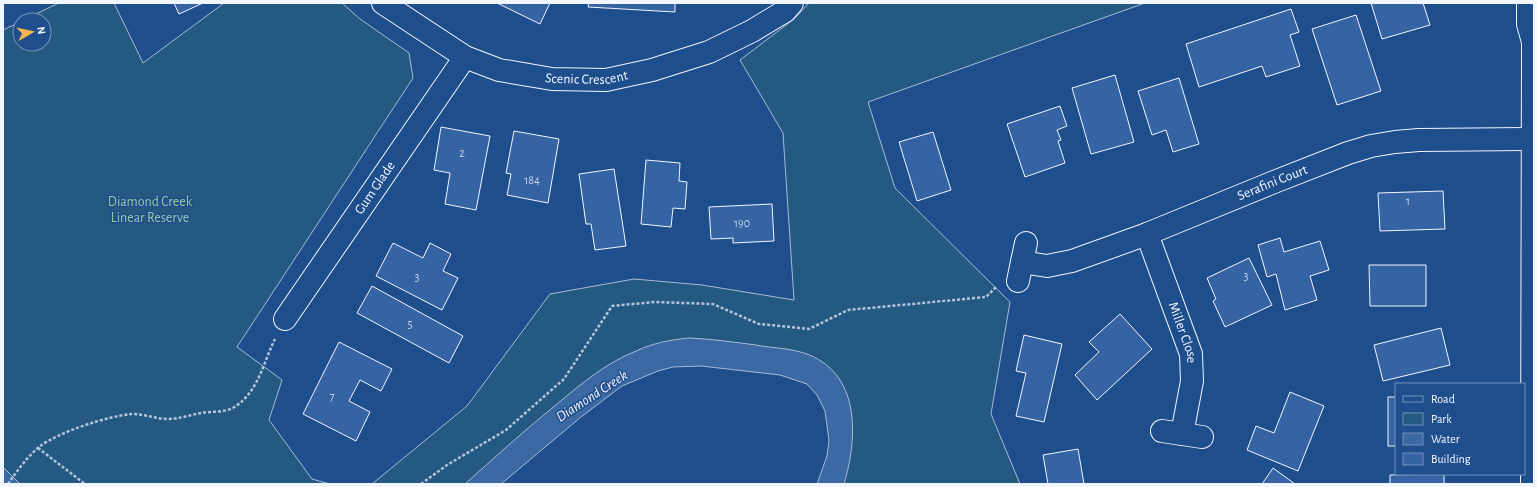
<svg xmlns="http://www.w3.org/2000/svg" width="1537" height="487" viewBox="0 0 1537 487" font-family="'Alegreya Sans',sans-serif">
<rect width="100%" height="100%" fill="#1f4e8c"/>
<g fill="#245a82" stroke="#a8bbd7">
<polygon points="59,3 114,3 143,63 224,3 342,3 360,19 409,53 413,78 237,347 282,380 269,420 312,479 330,484 3,484 3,30 20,22 20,44 44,44 44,20 23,20"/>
<polygon points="809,3 1145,3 868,102 895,188 1010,302 991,414 1020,484 823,484 839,419 793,367 662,353 487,484 372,484 467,406 550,294 634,279 702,285 794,300 783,133 740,60 794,19"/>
</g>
<g fill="#3b69a3" stroke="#a8bbd7">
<path d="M689,338c23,1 44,4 67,7 16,3 32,3 48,8 57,19 54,84 40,131h-27l10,-28 2,-16 -4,-29 -8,-16 -10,-11 -27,-9 -79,-9 -28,1 -15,4 -36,15 -41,31 -80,67h-36c30,-27 60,-54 92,-80 24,-20 49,-41 79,-53 17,-8 34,-11 53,-13z"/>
<polygon points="3,467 20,484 3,484"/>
</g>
<g fill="#3563a3" stroke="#f2f6ff">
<polygon points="174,3 203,3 179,14"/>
<polygon points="497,3 550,3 540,24"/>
<polygon points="589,3 675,3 675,12 588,7"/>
<polygon points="1371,3 1423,3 1430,25 1382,39"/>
<polygon points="1291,9 1299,32 1290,35 1300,66 1266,77 1262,66 1199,87 1186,44"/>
<polygon points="1356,15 1381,91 1337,105 1312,29"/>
<polygon points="1115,75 1134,142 1091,154 1072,88"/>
<polygon points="1179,78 1199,144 1173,152 1166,130 1152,135 1138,91"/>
<polygon points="1060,106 1067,126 1057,130 1061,140 1058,141 1065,163 1025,177 1007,124"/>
<polygon points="441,127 490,136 476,210 445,204 450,173 434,170"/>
<polygon points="514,131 559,139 548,203 507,195 511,174 506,173"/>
<polygon points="933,132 951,190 917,201 899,142"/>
<polygon points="646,160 680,163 679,181 687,182 685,209 673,208 671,227 641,224"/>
<polygon points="614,169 626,246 595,250 591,224 586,224 579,174"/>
<polygon points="1443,191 1445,229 1380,231 1378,193"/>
<polygon points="772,204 774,241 733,243 733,238 711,239 709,207"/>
<polygon points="1280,238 1284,252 1320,241 1329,270 1310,276 1317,300 1285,310 1276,274 1267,277 1258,245"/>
<polygon points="393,243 423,258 430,243 451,254 443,271 458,278 442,310 376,276"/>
<polygon points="1249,258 1272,305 1225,327 1213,301 1216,299 1207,278"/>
<polygon points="1369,265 1426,265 1426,306 1370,306"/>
<polygon points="372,286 463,336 449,363 357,313"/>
<polygon points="1120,314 1152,349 1097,400 1075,375 1099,352 1089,342"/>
<polygon points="1441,328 1450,365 1383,381 1374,345"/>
<polygon points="1024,335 1062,344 1044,422 1016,416 1026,373 1016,371"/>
<polygon points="339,342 392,369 381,391 360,380 349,401 370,412 356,441 303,414"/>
<polygon points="1290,392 1324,406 1298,471 1247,450 1256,426 1274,433"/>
<rect x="1388" y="397" width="8" height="49"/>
<polygon points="1078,449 1084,484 1048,484 1043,455"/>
<polygon points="1273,468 1295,484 1262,484"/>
<polygon points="1444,474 1444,484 1390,484 1390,475"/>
</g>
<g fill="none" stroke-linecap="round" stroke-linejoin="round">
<g stroke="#f2f6ff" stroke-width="24">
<g id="street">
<path id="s1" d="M383,3l82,54 34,13 53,9 54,1 46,-10 57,-18 43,-21 33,-20 7,-8"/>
<path id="s2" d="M1147,234l44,120 1,27 -10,53"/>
<path id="s3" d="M1022,262l25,4 25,-5 75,-27 127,-52 74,-29 23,-7 24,-4 24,-2 113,-1"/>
<polyline points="1018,281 1026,243"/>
<path id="s4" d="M285,319l180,-262"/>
<polyline points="1162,431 1202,437"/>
</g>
</g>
<g stroke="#f2f6ff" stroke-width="24">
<polyline id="secondary" points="1528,3 1528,24 1533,42 1532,484"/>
</g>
<g stroke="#b3c4dc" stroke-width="2.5" stroke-dasharray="3 2" stroke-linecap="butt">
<polyline points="38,448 85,484"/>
<path d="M8,484c9,-13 19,-27 31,-37 19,-15 69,-31 93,-33 13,0 24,5 36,5 11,0 22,-4 33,-6 11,-2 26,0 35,-7 23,-16 27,-43 39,-67"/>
<polyline points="421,484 447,465 506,430 564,379 612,306 654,302 713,304 759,324 809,329 848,310 986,297 996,287"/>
</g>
<use href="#street" stroke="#1f4e8c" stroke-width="22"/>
<use href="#secondary" stroke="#1f4e8c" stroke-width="22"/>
</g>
<g text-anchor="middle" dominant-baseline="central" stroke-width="3" stroke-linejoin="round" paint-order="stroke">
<g font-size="12" fill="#c3d1e8">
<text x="462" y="153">2</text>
<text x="532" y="180">184</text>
<text x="1408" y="201">1</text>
<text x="742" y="223">190</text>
<text x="1246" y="276">3</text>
<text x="417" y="277">3</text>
<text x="410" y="324">5</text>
<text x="332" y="396">7</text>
</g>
<g font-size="14" fill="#f2f6ff" stroke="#1f4e8c">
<text stroke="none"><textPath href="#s1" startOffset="223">Scenic Crescent</textPath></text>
<text stroke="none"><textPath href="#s3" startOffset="266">Serafini Court</textPath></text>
<text stroke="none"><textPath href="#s4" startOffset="159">Gum Glade</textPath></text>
<text stroke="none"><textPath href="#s2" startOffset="105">Miller Close</textPath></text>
</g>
<g font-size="14" fill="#97c8a6" stroke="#1f4e8c">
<text x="150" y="202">Diamond Creek<tspan x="150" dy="16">Linear Reserve</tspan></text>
</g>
<g font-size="15" font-style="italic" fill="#f2f6ff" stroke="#1f4e8c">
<text transform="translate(592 396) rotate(-33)">Diamond Creek</text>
</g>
</g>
<rect width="1537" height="487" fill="none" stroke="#f2f6ff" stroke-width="8"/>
<rect x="1395" y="383" width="130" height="92" fill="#1f4e8c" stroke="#7391ba"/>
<rect x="1403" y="396" width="20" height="6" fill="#1f4e8c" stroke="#7391ba"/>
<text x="1431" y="403" font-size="12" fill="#f2f6ff">Road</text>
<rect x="1403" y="413" width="20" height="12" fill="#245a82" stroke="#7391ba"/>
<text x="1431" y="423" font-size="12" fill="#f2f6ff">Park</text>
<rect x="1403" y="433" width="20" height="12" fill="#3b69a3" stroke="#7391ba"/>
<text x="1431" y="443" font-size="12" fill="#f2f6ff">Water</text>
<rect x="1403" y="453" width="20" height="12" fill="#3563a3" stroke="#7391ba"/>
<text x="1431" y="463" font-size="12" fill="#f2f6ff">Building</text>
<g transform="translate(32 32) rotate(81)"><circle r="19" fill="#1f4e8c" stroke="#7391ba"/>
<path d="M0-3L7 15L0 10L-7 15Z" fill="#ffb74d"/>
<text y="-6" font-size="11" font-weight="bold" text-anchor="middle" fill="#f2f6ff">N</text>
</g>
</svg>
